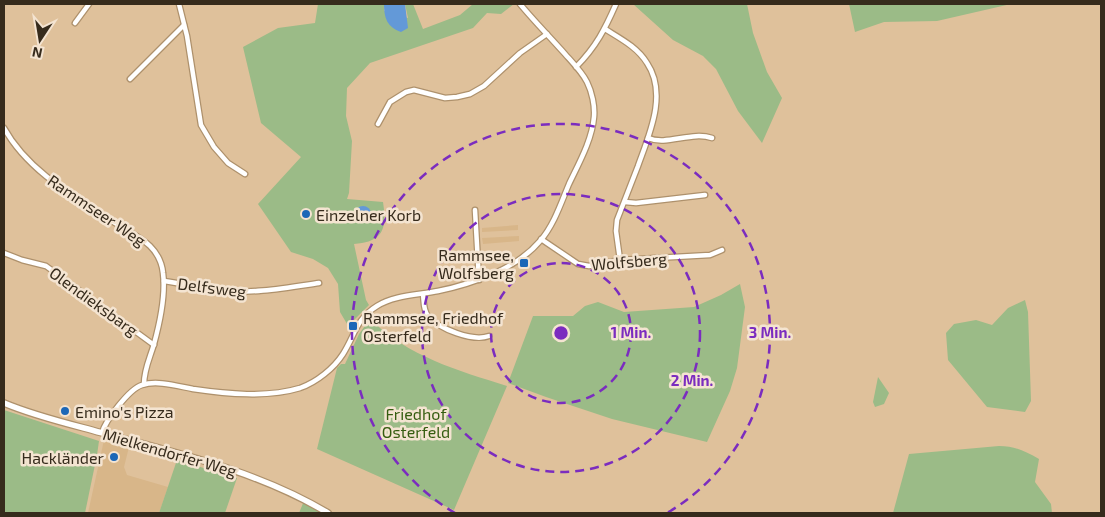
<svg xmlns="http://www.w3.org/2000/svg" width="1105" height="517" viewBox="0 0 1105 517" font-family="'Exo 2',sans-serif">
<rect width="100%" height="100%" fill="#dfc19b"/>
<g fill="#d8b689">
<polygon points="518,225 518,230 482,232 482,228"/>
<polygon points="519,236 519,241 483,244 482,238"/>
<polygon points="104,440 129,447 124,467 127,475 168,487 159,513 88,513"/>
</g>
<g fill="#9bbb87">
<path d="M318,4h66v7l24,7 -3,-14h8l10,25 37,-14 13,-11h41l-13,10 -14,-1 -14,15 -103,35 -23,25 -1,28 6,25 -3,52 -2,6 36,3c4,26 1,40 -29,42l12,56 3,5 -15,15 -4,9 -10,-17 -2,-28 -10,-16 -15,-9 -22,-7 -33,-48 43,-47 -40,-34 -18,-76 35,-19 37,-5z"/>
<polygon points="633,4 747,4 753,33 767,72 782,98 762,143 738,111 716,69 703,56 673,40"/>
<polygon points="849,4 1011,4 937,21 884,22 855,32"/>
<polygon points="740,284 745,307 737,368 730,391 707,442 612,419 546,397 508,383 533,316 573,316 585,306 598,302 624,312 694,307 721,295"/>
<polygon points="1025,300 1028,312 1031,401 1025,412 987,407 948,360 946,333 954,324 976,320 992,325 1008,308"/>
<path d="M370,319c39,38 87,51 137,67l-53,124 -137,-61 20,-81 4,-4h4l14,-30z"/>
<polygon points="878,377 889,393 884,404 875,407 873,402"/>
<polygon points="4,410 99,441 97,455 85,513 4,513"/>
<path d="M999,446c16,0 26,5 40,13l-4,23 16,22 1,9h-159l16,-59z"/>
<polygon points="177,460 237,478 225,513 159,513"/>
<polygon points="304,501 328,513 299,513"/>
</g>
<g fill="#6399d8">
<path d="M384,4h21l3,24 -7,4c-14,-5 -17,-14 -17,-28z"/>
<circle cx="363" cy="214" r="8"/>
</g>
<g fill="none" stroke-linecap="round" stroke-linejoin="round">
<g stroke="#ae916c" stroke-width="7">
<g id="minor">
<polyline points="179,4 187,36 201,125 214,147 228,163 245,174"/>
<polyline points="75,23 89,4"/>
<path d="M605,29c16,10 32,18 42,34 21,31 2,72 -9,103 -7,18 -14,36 -21,54l-1,11 4,29"/>
<path d="M576,67c20,-20 29,-38 40,-63"/>
<polyline points="130,79 184,25"/>
<polyline points="378,124 390,102 406,92 414,90 445,98 457,97 470,94 484,86 520,53 547,34"/>
<path d="M4,128c23,42 69,68 108,93 12,8 28,15 38,25 7,7 12,17 13,27 3,23 -3,49 -9,71 -4,14 -10,25 -10,40"/>
<path d="M648,138c19,8 43,-7 64,0"/>
<polyline points="625,202 636,203 705,195"/>
<polyline points="475,210 479,280"/>
<polyline points="541,239 578,264 589,266 620,260 710,255 722,250"/>
<polyline points="4,253 22,260 46,266 154,345"/>
<path d="M164,281c18,2 35,8 54,10 34,3 67,-3 101,-8"/>
<path d="M423,294c1,7 0,16 5,22 11,13 45,26 61,20"/>
<path d="M102,433c3,-12 27,-44 40,-48 15,-5 35,1 51,4 34,5 74,9 107,-1 17,-6 34,-20 43,-34 12,-19 13,-35 34,-48 17,-11 42,-11 61,-15 20,-4 39,-10 57,-18 18,-8 33,-18 45,-32 14,-16 21,-38 29,-57 10,-21 23,-44 25,-67 1,-11 -2,-25 -7,-35 -5,-10 -14,-19 -22,-28 -15,-17 -31,-33 -45,-50"/>
</g>
</g>
<g stroke="#ae916c" stroke-width="8">
<path id="tertiary" d="M4,403c26,11 53,18 80,25 83,23 169,40 244,85"/>
</g>
<use href="#minor" stroke="#fff" stroke-width="4.5"/>
<use href="#tertiary" stroke="#fff" stroke-width="5.5"/>
</g>
<g fill="none" stroke="#7b2cbf" stroke-width="2.5" stroke-dasharray="9 6">
<circle cx="561" cy="333" r="70"/>
<circle cx="561" cy="333" r="139"/>
<path d="M455 513A209 209 0 1 1 667 513"/>
</g>
<g fill="#1b67b7" stroke="#f4e4d1" stroke-width="2">
<circle cx="306" cy="214" r="5"/>
<rect x="519" y="258" width="10" height="10" rx="2.5"/>
<rect x="348" y="321" width="10" height="10" rx="2.5"/>
<circle cx="65" cy="411" r="5"/>
<circle cx="114" cy="457" r="5"/>
</g>
<g text-anchor="middle" dominant-baseline="central" stroke-width="5" stroke-linejoin="round" paint-order="stroke">
<g font-size="16" fill="#362b1c" stroke="#f4e4d1">
<text transform="translate(97 210) rotate(34)">Rammseer Weg</text>
<text transform="translate(629 261) rotate(-5)">Wolfsberg</text>
<text transform="translate(212 287) rotate(7)">Delfsweg</text>
<text transform="translate(94 301) rotate(36)">Olendieksbarg</text>
<text transform="translate(170 452) rotate(16)">Mielkendorfer Weg</text>
</g>
<g font-size="16" fill="#362b1c" stroke="#f4e4d1" text-anchor="start">
<text x="316" y="214">Einzelner Korb</text>
<text x="514" y="254" text-anchor="end">Rammsee,<tspan x="514" dy="18">Wolfsberg</tspan></text>
<text x="363" y="317">Rammsee, Friedhof<tspan x="363" dy="18">Osterfeld</tspan></text>
<text x="75" y="411">Emino's Pizza</text>
<text x="104" y="457" text-anchor="end">Hackländer</text>
</g>
<g font-size="16" fill="#355d10" stroke="#f4e4d1">
<text x="416" y="413">Friedhof<tspan x="416" dy="18">Osterfeld</tspan></text>
</g>
</g>
<circle cx="561" cy="333" r="8" fill="#7b2cbf" stroke="#f4e4d1" stroke-width="2.5"/>
<g font-size="15" text-anchor="middle" font-weight="bold" fill="#7b2cbf" stroke="#f4e4d1" stroke-width="5" stroke-linejoin="round" paint-order="stroke">
<text x="631" y="338">1 Min.</text>
<text x="770" y="338">3 Min.</text>
<text x="692" y="386">2 Min.</text>
</g>
<rect width="1105" height="517" fill="none" stroke="#362b1c" stroke-width="10"/>
<g transform="translate(40 40) rotate(192)" stroke="#f4e4d1" stroke-width="4" paint-order="stroke">
<path d="M0-4L9 19L0 12L-9 19Z" fill="#362b1c"/>
<text y="-8" font-size="14" font-weight="bold" text-anchor="middle" fill="#362b1c">N</text>
</g>
</svg>
